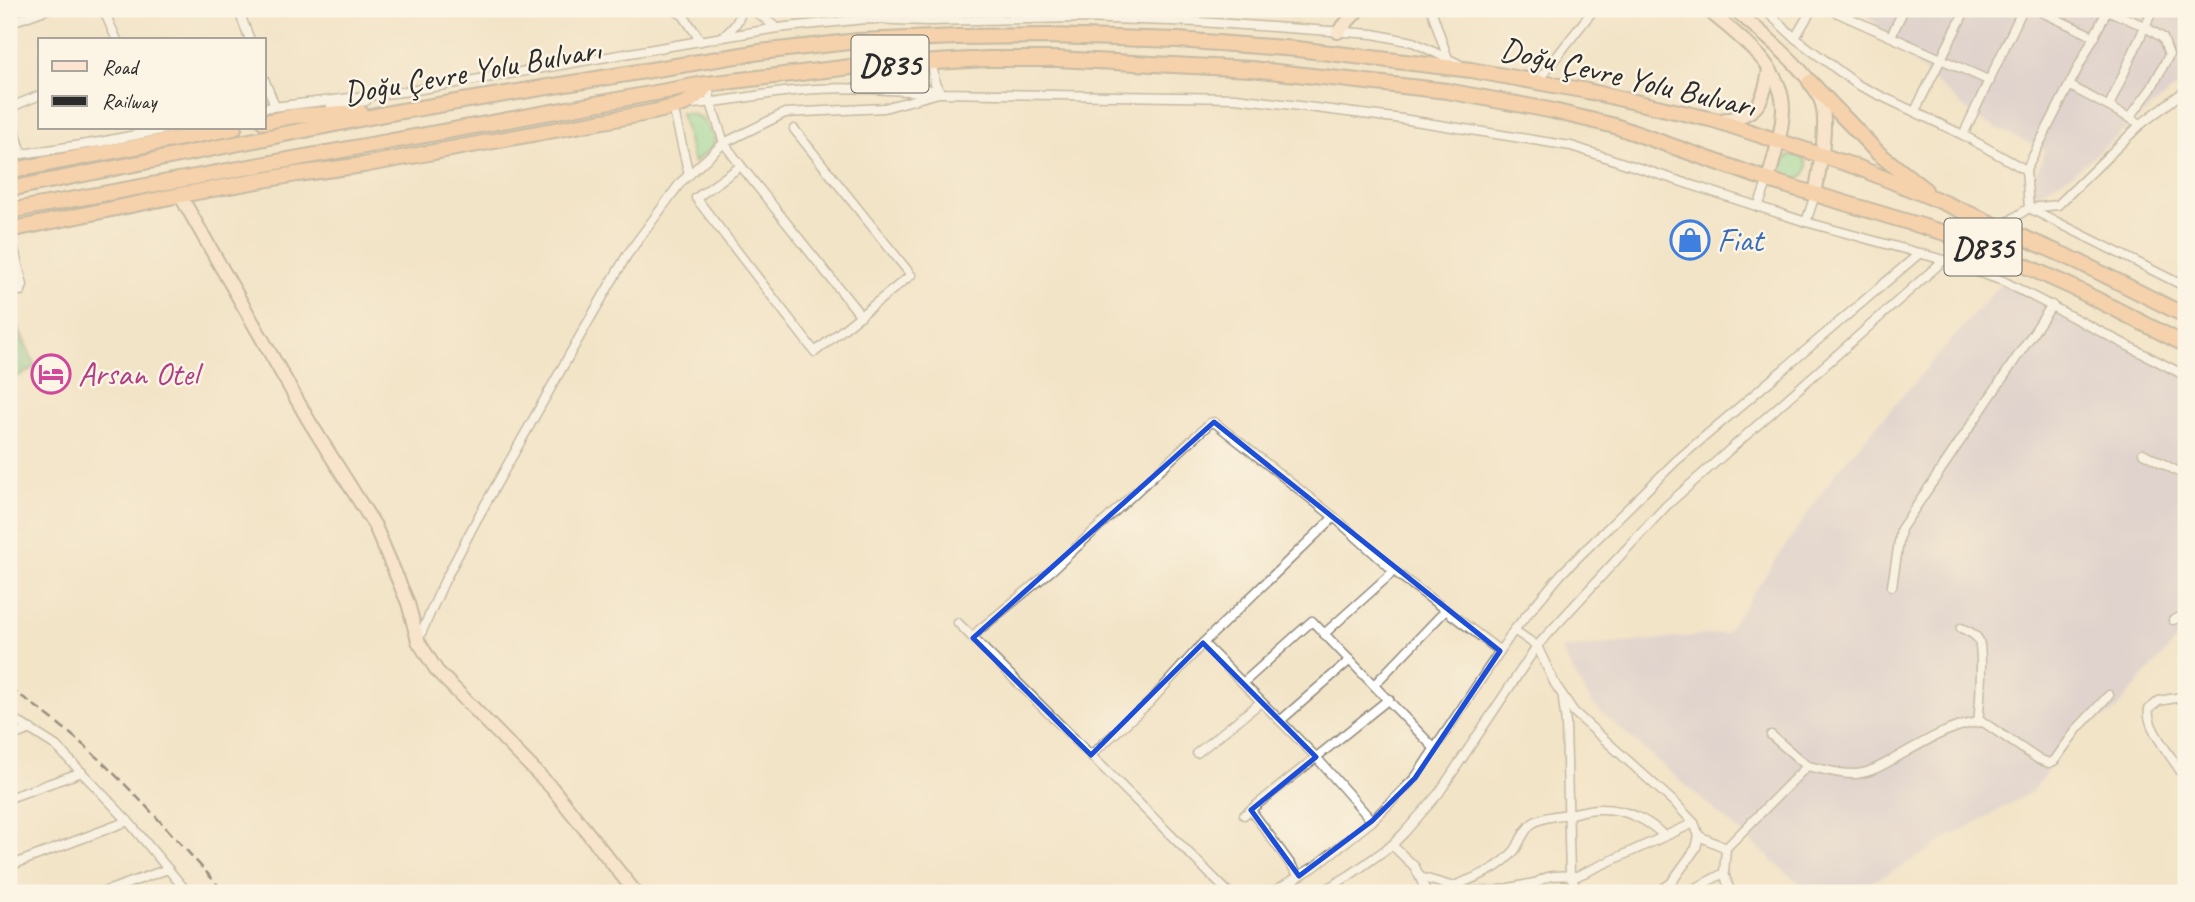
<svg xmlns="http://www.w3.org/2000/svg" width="2195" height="902" viewBox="0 0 2195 902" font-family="Caveat,sans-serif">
<rect width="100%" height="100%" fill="#fcf5e5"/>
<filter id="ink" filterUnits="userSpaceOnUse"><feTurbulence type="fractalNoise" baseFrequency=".0143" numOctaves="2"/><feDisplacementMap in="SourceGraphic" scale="14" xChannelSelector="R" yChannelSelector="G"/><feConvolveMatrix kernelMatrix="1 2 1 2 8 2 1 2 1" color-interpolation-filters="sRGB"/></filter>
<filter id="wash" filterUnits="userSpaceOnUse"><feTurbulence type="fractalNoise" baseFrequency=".00686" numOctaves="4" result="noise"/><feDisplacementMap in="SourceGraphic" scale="28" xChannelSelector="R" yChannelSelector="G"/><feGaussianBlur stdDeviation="1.57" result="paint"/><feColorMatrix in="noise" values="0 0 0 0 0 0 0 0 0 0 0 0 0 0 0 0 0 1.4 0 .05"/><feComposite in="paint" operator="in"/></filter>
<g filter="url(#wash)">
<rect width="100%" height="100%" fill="#f2e4c7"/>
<g fill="#cabfd6">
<polygon points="1860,9 2186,9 2186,83 2169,93 2072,174 2028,199 2045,150 1979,120 1929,77"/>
<polygon points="2003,281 2186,376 2186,624 2178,638 2113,713 2078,728 2033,791 1948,838 1900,868 1847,893 1814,893 1794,879 1593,705 1560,649 1726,633 1836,472"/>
</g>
<g fill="#8bde9e" stroke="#5b8464" stroke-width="2">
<path d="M681,113c23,1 23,9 34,27l-1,5 -20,18z"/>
<circle cx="1795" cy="167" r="12"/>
</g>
<polygon fill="#70bd85" stroke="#4e7458" stroke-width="2" points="17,325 36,367 9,381 9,329"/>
</g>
<g filter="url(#ink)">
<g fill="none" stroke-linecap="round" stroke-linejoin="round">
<g stroke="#8e8879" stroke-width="11">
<g id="minor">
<polyline points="103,9 117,40"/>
<polyline points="238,9 250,40"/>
<polyline points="672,9 683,15 701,41"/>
<polyline points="752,9 777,28"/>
<polyline points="858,9 865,19"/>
<polyline points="930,9 934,21"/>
<polyline points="1431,9 1448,59"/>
<polyline points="1764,9 1795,38 1858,85 1963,135 2026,170 2029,208"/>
<polyline points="1829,9 1990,81"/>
<polyline points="2035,9 2095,37"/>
<polyline points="2107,10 2144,26 2163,38 2169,55 2151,89 2130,117"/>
<polyline points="9,23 48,9"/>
<polyline points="1891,36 1904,9"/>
<path d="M723,37c10,-9 16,-15 19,-28"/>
<polyline points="1795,38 1812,9"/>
<polyline points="932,62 935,83 941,93"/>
<polyline points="864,70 941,93 1236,98 1402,119 1571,146 1806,222 1944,260 2003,281 2186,376"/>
<polyline points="264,79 275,106"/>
<polyline points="1537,82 1594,9"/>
<polyline points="708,84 711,103 724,143 741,166 861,316"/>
<polyline points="2070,86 2141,124"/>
<path d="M690,104c38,-2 75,-11 113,-14 41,-4 83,0 124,2"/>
<polyline points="2109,106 2153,9"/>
<polyline points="673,107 689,175"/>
<polyline points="9,108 40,95"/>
<polyline points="264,108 410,91 723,37 777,28 865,19 927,21 1079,18 1200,22 1373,34 1413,42 1459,64"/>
<polyline points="330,108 366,101"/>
<polyline points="9,109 22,154"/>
<polyline points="1915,111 1966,9"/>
<polyline points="1963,135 2023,9"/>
<polyline points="9,156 100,142 171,128"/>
<polyline points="741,166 696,198 815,352 911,275 794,129"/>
<polyline points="2026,170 2108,9"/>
<polyline points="1758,207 1768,180"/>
<polyline points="2029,208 2186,287"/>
<polyline points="1806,222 1815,195"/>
<polyline points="2000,227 2029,208 2058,205 2141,124 2186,90"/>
<polyline points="9,230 23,285 21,291"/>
<polyline points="2143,453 2186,476"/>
<polyline points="1892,586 1901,529 2052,305"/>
<polyline points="2173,620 2183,616 2186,611"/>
<polyline points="958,623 1229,893"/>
<path d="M1961,628c7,3 15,6 18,13 4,12 1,66 -1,81"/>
<polyline points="1514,630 1537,646 1555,684 1574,712 1676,804 1694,823 1699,836 1696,848 1671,883 1656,893"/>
<polyline points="1324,634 1394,571"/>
<polyline points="419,638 444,582 477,519 584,329 627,255 681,182 724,143 785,113 884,108 939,93"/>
<polyline points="973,638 979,630 1052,570 1210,423 1214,422 1334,517 1394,571 1500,651"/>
<polyline points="1203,643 1316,757 1372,821"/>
<polyline points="1243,683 1312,621 1435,749"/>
<polyline points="1375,684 1445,611"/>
<path d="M2186,696l-27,5 -10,8c-4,19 27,52 37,71"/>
<polyline points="1563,699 1566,724 1570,875 1579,893"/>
<polyline points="9,716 56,746 91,782 128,821 188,893"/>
<polyline points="1280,721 1350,660"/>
<polyline points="1771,735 1807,766"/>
<polyline points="9,737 31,729"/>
<polyline points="1197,753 1261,702"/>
<polyline points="1091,755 1149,703 1203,643 1334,517"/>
<polyline points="9,798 82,772"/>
<polyline points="1251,810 1299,876"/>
<polyline points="1244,815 1389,699"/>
<path d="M1699,836l27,12 81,-82c16,3 33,9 49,8 13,-1 25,-8 36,-14 25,-14 62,-38 91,-38l55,37 11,4 5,-2 24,-33 31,-33"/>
<polyline points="1392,845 1415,867 1427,893"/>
<polyline points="9,866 128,821"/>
<polyline points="1724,873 1729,888 1729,893"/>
<polyline points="1420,877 1468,891 1495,891 1534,883"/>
<path d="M1451,887c23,-9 48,-17 64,-37 6,-9 9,-21 18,-27 10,-6 26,-8 37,-9 10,-2 21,-6 32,-5 23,0 47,11 62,27"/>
<polyline points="101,893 168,869"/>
<polyline points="1271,893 1314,867 1372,821 1415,778 1514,630 1562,573 1676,461 1920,253"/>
<polyline points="1320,893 1350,875 1392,845 1404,833 1439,793 1537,646 1666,506 1944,260"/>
<path d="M1524,893c19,-18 27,-19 53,-17l117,-53"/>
<polyline points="1686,893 1724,873 1726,848"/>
</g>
</g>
<g stroke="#8e8879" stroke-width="16">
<g id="secondary">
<path d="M1707,9c30,27 77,57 76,101 -1,24 -9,47 -15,70"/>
<path d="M1734,9c25,22 84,67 89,100 4,24 -4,62 -8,86"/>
<polyline points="1338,32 1359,9"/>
<path d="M1717,120c37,-2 47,-14 52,-51"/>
<polyline points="180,195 309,421 375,526 408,603 418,641 437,671 552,788 636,893"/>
</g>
</g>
<g stroke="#8e8879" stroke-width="18">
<g id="trunk">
<polyline points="1810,82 1878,153 1925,190"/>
<polyline points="264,122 294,116 360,112"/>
<polyline points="9,171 234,128"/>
<polyline points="9,189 390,113 760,52 858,41 958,37 1050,36 1178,40 1297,49 1471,70 1587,91 1714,120 1857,167 1940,201 2077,261 2186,316"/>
<polyline points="9,211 699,85 851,67 987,59 1056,59 1251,69 1447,91 1549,110 1615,126 1768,180 1945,233 1981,246 2072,287 2186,345"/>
<path d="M9,230l171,-35 117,-21 66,-9 290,-53c28,-7 37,-6 55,-28"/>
</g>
</g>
<use href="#minor" stroke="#fff" stroke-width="8"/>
<use href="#secondary" stroke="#fde4d0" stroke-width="12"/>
<use href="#trunk" stroke="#f9bc8a" stroke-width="14"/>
<path stroke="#2b2b2b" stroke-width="2.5" stroke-dasharray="10 5" stroke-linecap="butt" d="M9,688c84,54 149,131 216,205"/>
</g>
</g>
<path d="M0 0H2195V902H0ZM1214,422l286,229 -85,127 -43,43 -73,55 -48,-66 65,-53 -113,-114 -112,112 -118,-117z" fill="#f2e4c7" fill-opacity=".55" fill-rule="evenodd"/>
<path fill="none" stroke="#1d4ed8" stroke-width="5" stroke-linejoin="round" d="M1214,422l286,229 -85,127 -43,43 -73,55 -48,-66 65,-53 -113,-114 -112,112 -118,-117z"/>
<defs>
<g id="shop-ring" transform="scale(2.0125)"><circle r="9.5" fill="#fcf5e5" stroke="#3f7fe0" stroke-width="1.5"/><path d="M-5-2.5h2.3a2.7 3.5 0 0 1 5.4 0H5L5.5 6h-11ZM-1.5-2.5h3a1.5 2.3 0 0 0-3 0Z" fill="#3f7fe0"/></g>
<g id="hotel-ring" transform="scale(2.0125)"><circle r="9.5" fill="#fcf5e5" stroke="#d1479c" stroke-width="1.5"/><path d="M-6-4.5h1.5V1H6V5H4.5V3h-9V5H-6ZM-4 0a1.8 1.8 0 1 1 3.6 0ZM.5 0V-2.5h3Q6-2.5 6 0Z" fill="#d1479c"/></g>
</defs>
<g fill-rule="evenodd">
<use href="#shop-ring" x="1690" y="240"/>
<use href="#hotel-ring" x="51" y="374"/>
</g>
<g text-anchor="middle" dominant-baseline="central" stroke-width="5" stroke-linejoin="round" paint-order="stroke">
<g fill="#fcf5e5" stroke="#6a6863" stroke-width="2">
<rect x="851.5" y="35.5" width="77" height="57" rx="5"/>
<rect x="1944.5" y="218.5" width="77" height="57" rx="5"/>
</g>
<g font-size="32" font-weight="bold" fill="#2b2b2b">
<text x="890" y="64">D835</text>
<text x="1983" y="247">D835</text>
</g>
<g font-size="33" fill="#2b2b2b" stroke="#fcf5e5">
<text transform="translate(472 71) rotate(-10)">Doğu Çevre Yolu Bulvarı</text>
<text transform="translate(1628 77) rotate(13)">Doğu Çevre Yolu Bulvarı</text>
</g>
<g font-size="33" fill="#366cbe" stroke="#fcf5e5" text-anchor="start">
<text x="1717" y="240">Fiat</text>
</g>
<g font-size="33" fill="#b23c85" stroke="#fcf5e5" text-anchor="start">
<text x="78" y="374">Arsan Otel</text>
</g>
</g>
<rect width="2195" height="902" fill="none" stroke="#fcf5e5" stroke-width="35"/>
<rect x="38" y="38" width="228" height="91" fill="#fcf5e5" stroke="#a8a49b" stroke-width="2"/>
<rect x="52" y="61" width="35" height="10" fill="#fde4d0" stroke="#a8a49b" stroke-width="2"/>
<text x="102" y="74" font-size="21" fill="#2b2b2b">Road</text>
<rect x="52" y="96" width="35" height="10" fill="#2b2b2b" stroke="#a8a49b" stroke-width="2"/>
<text x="102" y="108" font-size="21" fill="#2b2b2b">Railway</text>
</svg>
